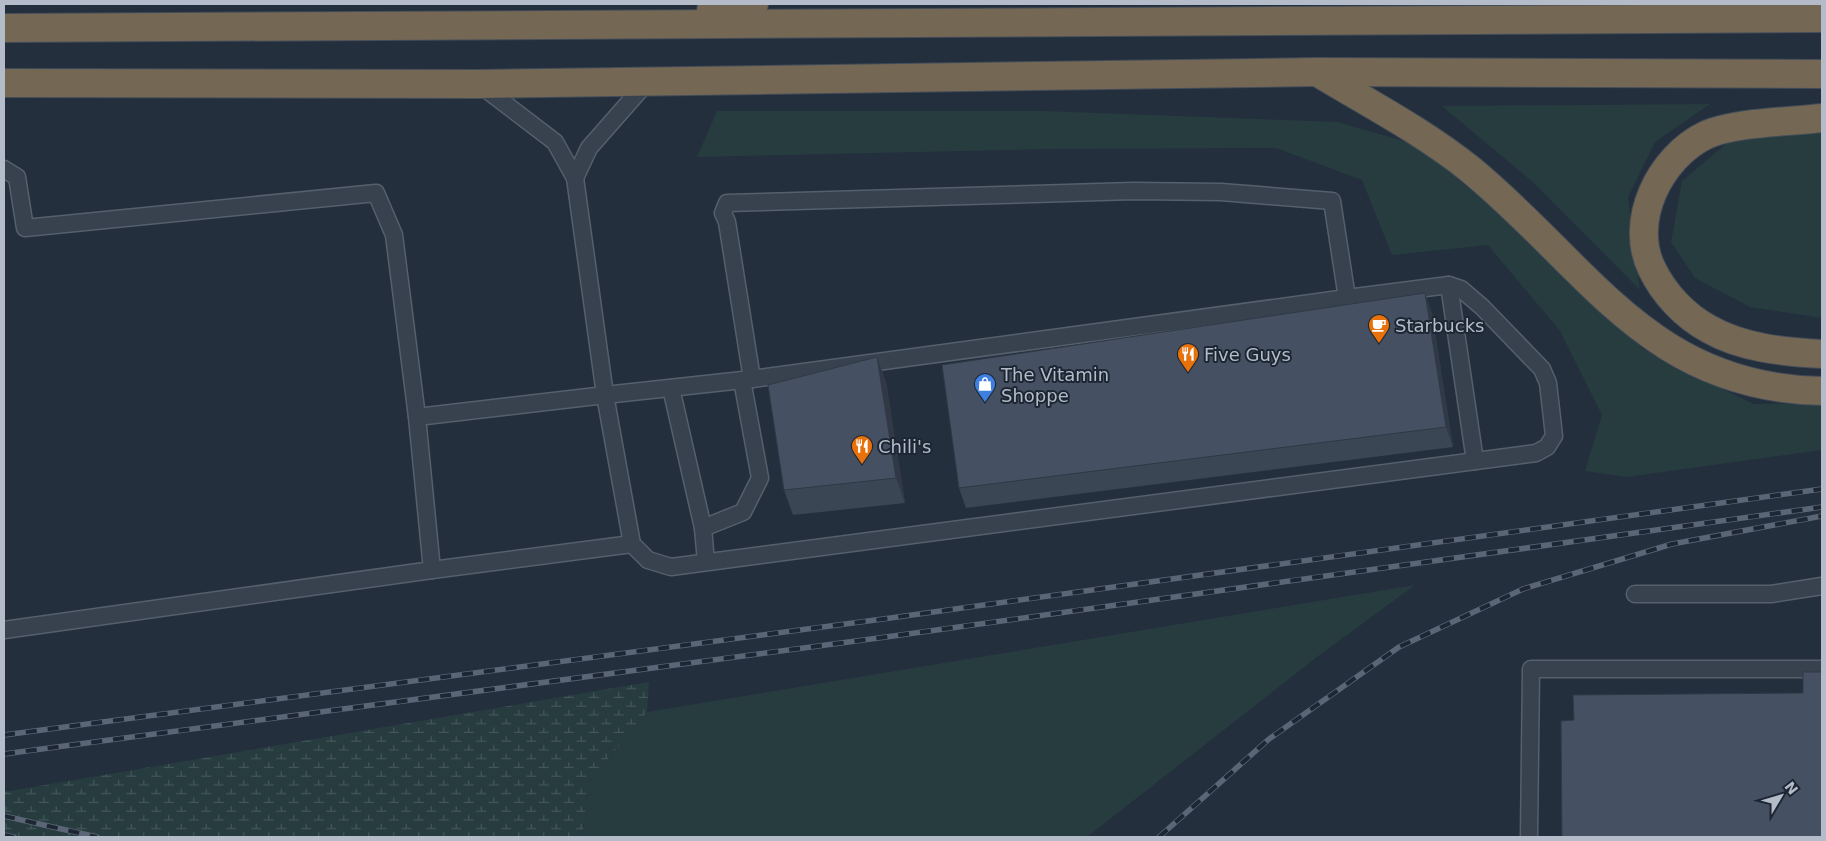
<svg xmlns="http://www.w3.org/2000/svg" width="1826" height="841" viewBox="0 0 1826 841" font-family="'DejaVu Sans',sans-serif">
<defs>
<pattern id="wetland-marsh" width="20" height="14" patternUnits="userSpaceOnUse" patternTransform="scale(1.25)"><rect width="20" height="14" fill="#263c3f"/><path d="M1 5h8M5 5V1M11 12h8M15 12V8" fill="none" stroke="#435659"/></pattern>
</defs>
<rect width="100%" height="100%" fill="#242f3e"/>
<g fill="#263c3f">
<polygon points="1710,104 1655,142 1628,197 1640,290 1534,183 1442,106"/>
<polygon points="717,111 1044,111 1337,122 1414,144 1501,214 1643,349 1753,404 1822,403 1822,450 1626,477 1585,471 1602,415 1560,331 1488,245 1392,255 1362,180 1276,148 1051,149 697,157"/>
<polygon points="1822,133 1822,318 1750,307 1695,278 1671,242 1682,181 1732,139"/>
<polygon points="1415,585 1317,657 1087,837 582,837 589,782 647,712"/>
</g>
<polygon fill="url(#wetland-marsh)" points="649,682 647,712 589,782 582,837 4,837 4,792"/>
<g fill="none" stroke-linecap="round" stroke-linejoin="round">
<g stroke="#565f6c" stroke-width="19">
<g id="lane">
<polyline points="479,84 555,142 575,178 589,148 647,82"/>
<polyline points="4,169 17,177 25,228 376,193 394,235 417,417 432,570 4,630"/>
<polyline points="1449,285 1475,461"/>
<polyline points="752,379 1347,298"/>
<polyline points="671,388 703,528 706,562"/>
<polyline points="417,417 605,395 632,544 648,560 671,567 1536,453 1547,447 1554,436 1548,383 1542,369 1482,307 1461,289 1449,285 1347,298 1332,201 1221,192 1133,191 727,203 723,213 727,222 752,379 605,395 575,178"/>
<polyline points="703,528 743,512 760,478 742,380"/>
<polyline points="432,570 632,544"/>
<polyline points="1635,594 1771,594 1822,586"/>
<polyline points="1529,837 1531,669 1822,669"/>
</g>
</g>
<g stroke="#434c59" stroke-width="30">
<g id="highway">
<polyline points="711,10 754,4"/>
<polyline points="4,28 1822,18"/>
<path d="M1317,72c51,31 107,60 154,98 118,97 178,218 351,221"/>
<polyline points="4,83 479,84 1317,72 1822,74"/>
<path d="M1822,118c-33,4 -87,4 -116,17 -46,22 -78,86 -54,134 12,25 33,47 57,60 33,19 75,23 113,25"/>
</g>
</g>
<use href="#lane" stroke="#38414e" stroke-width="16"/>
<use href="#highway" stroke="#746855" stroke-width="28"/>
<g stroke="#5a6575" stroke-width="5.5">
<g id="rail">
<polyline points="4,735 883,619 1822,489"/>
<polyline points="4,754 886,637 1822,507"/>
<polyline points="4,816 97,837"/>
<polyline points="4,835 14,837"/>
<polyline points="1159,837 1269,739 1399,647 1523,589 1672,544 1822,516"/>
</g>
</g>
<use href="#rail" stroke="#1d2633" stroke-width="4" stroke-dasharray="11" stroke-linecap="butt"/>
</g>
<g fill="#3b4654">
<polygon points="1432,313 1453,447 966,508 959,488"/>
<polygon points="877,357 886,382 905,503 793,515 784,490"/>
</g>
<g fill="#303945">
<polygon points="1425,293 1432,313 1453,447 1446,427"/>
<polygon points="877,357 886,382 905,503 896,478"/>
</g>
<g fill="#455162" stroke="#303945">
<polygon points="1425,293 1446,427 959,488 942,365"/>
<polygon points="877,357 896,478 784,490 768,385"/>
<polygon points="1803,672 1822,672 1822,837 1562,837 1561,721 1574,720 1573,695 1803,693"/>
</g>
<defs>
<g id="cafe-pin" transform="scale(1.125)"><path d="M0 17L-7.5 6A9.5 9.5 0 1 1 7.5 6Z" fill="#e8710a" stroke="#1d2633"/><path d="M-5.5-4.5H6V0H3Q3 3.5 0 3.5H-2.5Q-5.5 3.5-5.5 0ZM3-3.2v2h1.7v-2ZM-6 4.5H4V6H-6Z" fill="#fff"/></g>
<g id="restaurant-pin" transform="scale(1.125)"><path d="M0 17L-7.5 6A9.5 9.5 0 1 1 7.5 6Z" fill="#e8710a" stroke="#1d2633"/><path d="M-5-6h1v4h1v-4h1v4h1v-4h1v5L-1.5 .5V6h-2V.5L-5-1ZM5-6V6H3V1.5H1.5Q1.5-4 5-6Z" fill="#fff"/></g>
<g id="shop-pin" transform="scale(1.125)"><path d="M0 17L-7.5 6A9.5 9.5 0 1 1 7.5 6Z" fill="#3f7fe0" stroke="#1d2633"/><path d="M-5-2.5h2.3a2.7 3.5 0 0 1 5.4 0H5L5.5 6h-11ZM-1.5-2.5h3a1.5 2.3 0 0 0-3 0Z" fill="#fff"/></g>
</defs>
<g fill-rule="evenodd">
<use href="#cafe-pin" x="1379" y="325"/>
<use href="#restaurant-pin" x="1188" y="354"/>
<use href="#shop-pin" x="985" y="384"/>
<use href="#restaurant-pin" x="862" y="446"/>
</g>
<g text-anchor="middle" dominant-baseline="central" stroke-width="4" stroke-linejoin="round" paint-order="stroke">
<g font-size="18" fill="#b4bcc9" stroke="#1d2633" text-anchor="start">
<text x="1395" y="325">Starbucks</text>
<text x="1204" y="354">Five Guys</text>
<text x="1001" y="374">The Vitamin<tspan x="1001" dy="21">Shoppe</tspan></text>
<text x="878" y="446">Chili's</text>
</g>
</g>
<rect width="1826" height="841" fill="none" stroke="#b4bcc9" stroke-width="10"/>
<g transform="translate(1781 796) rotate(52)" stroke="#1d2633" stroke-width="4" paint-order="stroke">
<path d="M0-4L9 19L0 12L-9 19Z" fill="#b4bcc9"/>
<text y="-8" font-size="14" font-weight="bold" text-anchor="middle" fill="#b4bcc9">N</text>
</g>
</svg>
